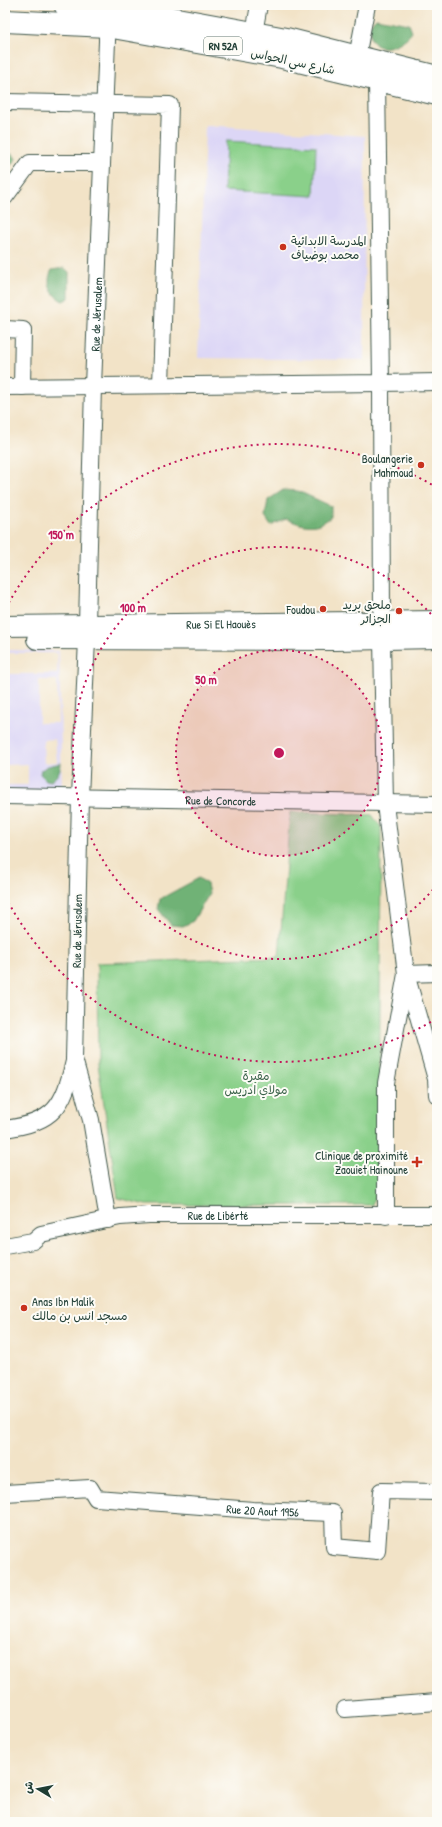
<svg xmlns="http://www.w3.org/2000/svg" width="442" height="1827" viewBox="0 0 442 1827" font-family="'Patrick Hand','Playpen Sans Arabic',sans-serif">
<rect width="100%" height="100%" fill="#fdfcf7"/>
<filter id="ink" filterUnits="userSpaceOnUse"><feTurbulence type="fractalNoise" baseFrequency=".025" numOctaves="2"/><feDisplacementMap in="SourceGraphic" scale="8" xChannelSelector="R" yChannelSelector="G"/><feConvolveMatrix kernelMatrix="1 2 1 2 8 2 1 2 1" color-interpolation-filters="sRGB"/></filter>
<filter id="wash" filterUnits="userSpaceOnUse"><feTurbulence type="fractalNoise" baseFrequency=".012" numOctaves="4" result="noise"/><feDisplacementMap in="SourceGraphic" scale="16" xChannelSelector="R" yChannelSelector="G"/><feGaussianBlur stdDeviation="0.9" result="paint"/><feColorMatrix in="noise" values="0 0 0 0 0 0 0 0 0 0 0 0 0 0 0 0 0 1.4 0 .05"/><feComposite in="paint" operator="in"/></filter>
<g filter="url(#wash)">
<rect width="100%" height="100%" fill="#f2e3c7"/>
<g fill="#dcd6f6" fill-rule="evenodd">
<polygon points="205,125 365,136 364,360 198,358"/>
<path d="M5,650l54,1 3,140h-57v-6h23v-21l-23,1v-91h52l1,-21h-53zM39,680h18l1,43h-19zM55,739l2,23 -13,1 -1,-23z"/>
</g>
<g fill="#8ad08a" stroke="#54865f">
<polygon points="226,141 316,146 314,196 224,191"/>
<polygon points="290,812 372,815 381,827 379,1182 372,1205 146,1205 118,1198 98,1064 97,963 279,957"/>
</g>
<g fill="#6fb276" stroke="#477855">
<path d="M376,18l33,6 3,8c-6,9 -23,19 -34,14 -3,-1 -5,-5 -7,-7l-1,-15z"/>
<polygon points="10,154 13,154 16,159 10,166 5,166 5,155"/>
<path d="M64,268l5,4v26l-6,3c-12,-5 -18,-19 -11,-31z"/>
<path d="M283,490l15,1 33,15v11c-16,13 -27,9 -45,2l-15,7 -6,-9 3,-17z"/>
<path d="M61,763c0,7 -4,14 -10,18l-5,-1 -6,-6 1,-4 7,-4z"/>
<polygon points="199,878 207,884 209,894 193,921 183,926 171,925 158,909 160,899"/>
</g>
</g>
<g filter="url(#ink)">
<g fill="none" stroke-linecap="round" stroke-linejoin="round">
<g stroke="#3f564a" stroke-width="18">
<g id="minor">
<polyline points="254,33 259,5"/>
<polyline points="357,57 367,5"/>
<polyline points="5,102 170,105 161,385"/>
<polyline points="5,197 30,163 102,163"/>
<polyline points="5,329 23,330 22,387"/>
<polyline points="5,387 381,383 377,79"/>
<polyline points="382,621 381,383 437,382"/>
<path id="s1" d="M87,624l6,-238 14,-345v-15l-4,-9"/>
<polyline points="87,639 80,797 74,1059 91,1120 108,1220"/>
<polyline points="382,639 385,804 406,974 436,1079 437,1095"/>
<path id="s2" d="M5,796l432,8"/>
<path d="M5,1129c50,-7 58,-22 69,-68"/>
<polyline points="386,1216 386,1083 406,974 437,973"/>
<path id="s3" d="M5,1246l28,-5 8,-7 79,-17 29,-2h288"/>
<path id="s4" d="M5,1493l85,-5 6,10 157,12 80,3 1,34 43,4 4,-60 56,1"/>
<polyline points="345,1709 437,1702"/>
</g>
</g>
<g stroke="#3f564a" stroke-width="22">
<g id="tertiary">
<path id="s5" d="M5,626l432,-5"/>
<polyline points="37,639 335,640 437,638"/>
</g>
</g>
<g stroke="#3f564a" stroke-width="24">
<g id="primary">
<polyline points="65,5 98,7 144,13 286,39 437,77"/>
<polyline points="5,21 107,26 282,57 437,94"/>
</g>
</g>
<use href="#minor" stroke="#fff" stroke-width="16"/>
<use href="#tertiary" stroke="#fff" stroke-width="20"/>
<use href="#primary" stroke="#fff" stroke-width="22"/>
</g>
</g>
<circle cx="279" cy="753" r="103" fill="#c2185b" fill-opacity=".12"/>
<g fill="none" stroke="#c2185b" stroke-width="2" stroke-dasharray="2 4">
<circle cx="279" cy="753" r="103"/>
<path d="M437 885A206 206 0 1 1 437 621"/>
<path d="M436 1019A309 309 0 0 1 6 898M6 608A309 309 0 0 1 436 487"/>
</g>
<g fill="#c8321e" stroke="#fdfcf7" stroke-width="1.5">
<circle cx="283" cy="247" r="4"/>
<circle cx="421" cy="465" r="4"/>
<circle cx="323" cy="609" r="4"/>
<circle cx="399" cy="611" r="4"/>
<path d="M415 1156h4v4h4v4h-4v4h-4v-4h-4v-4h4z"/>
<circle cx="24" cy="1308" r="4"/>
</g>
<g text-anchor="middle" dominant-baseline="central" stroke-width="4" stroke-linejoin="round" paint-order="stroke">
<rect fill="#fdfcf7" stroke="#62766e" stroke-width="1" x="204" y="37" width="38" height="18" rx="3"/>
<g font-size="11" font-weight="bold" fill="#1f3d34">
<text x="223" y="46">RN 52A</text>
</g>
<g font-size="12" fill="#1f3d34" stroke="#fdfcf7">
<text transform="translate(293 61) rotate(12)">شارع سي الحواس</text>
<text stroke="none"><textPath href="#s1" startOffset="310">Rue de Jérusalem</textPath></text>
<text stroke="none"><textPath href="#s5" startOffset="216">Rue Si El Haouès</textPath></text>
<text stroke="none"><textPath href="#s2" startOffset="216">Rue de Concorde</textPath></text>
<text transform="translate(77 931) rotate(-89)">Rue de Jérusalem</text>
<text stroke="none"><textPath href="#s3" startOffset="218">Rue de Libérté</textPath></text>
<text stroke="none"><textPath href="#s4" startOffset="264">Rue 20 Aout 1956</textPath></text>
</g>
<g font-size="12" fill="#1f3d34" stroke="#fdfcf7" text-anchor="end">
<text x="291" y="240" text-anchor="start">المدرسة الابدائية<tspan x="291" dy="14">محمد بوضياف</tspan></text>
<text x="413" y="458">Boulangerie<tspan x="413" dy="14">Mahmoud</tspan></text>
<text x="391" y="604">ملحق بريد<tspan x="391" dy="14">الجزائر</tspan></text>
<text x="315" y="609">Foudou</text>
<text x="408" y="1155">Clinique de proximité<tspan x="408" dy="14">Zaouiet Hainoune</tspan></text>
<text x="32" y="1301" text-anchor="start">Anas Ibn Malik<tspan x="32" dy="14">مسجد انس بن مالك</tspan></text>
</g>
<g font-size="12" fill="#3a624a" stroke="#fdfcf7">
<text x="256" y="1075">مقبرة<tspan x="256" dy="14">مولاي ادريس</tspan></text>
</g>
</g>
<circle cx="279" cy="753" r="6" fill="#c2185b" stroke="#fdfcf7" stroke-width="2"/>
<g font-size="12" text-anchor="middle" font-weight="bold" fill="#c2185b" stroke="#fdfcf7" stroke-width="4" stroke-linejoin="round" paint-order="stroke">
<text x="61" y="539">150 m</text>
<text x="133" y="612">100 m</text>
<text x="206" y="684">50 m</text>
</g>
<rect width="442" height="1827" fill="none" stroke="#fdfcf7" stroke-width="20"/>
<g transform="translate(38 1789) rotate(280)" stroke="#fdfcf7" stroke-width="3" paint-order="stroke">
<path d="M0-3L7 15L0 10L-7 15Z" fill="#1f3d34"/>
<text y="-6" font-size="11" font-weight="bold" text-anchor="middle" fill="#1f3d34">ش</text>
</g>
</svg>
